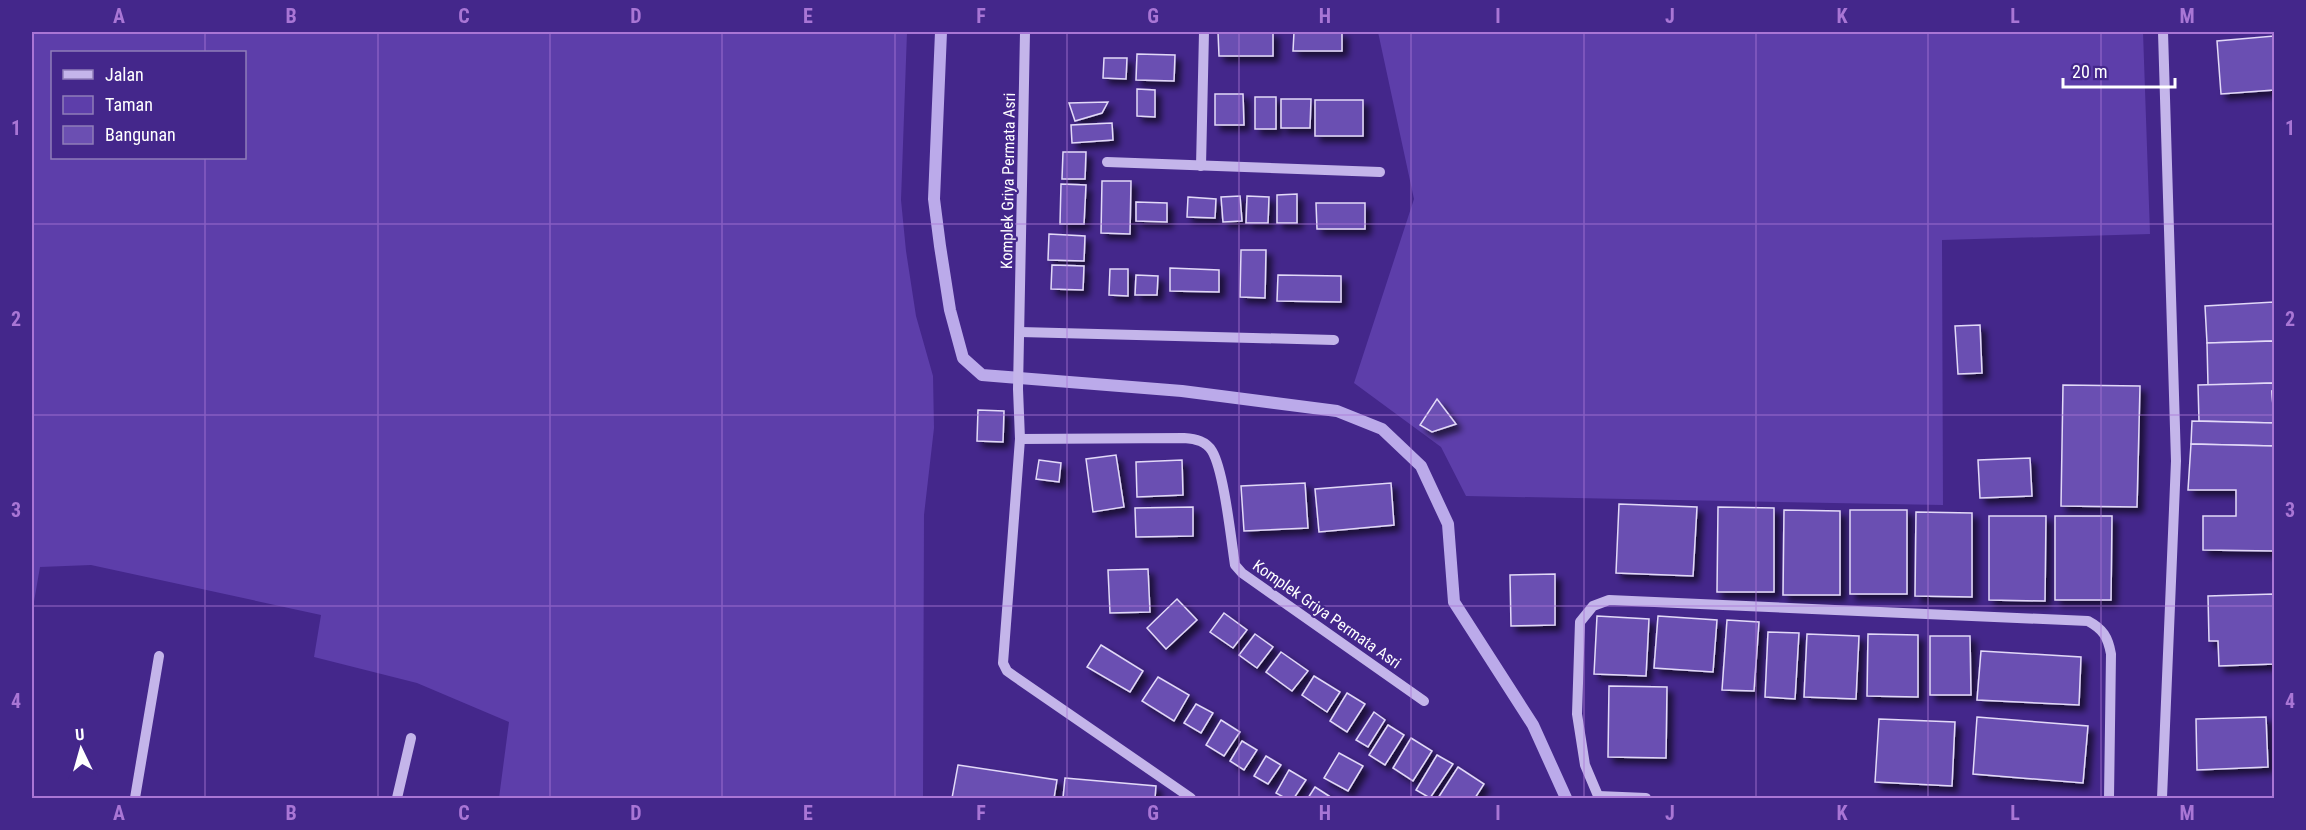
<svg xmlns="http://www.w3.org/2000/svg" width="2306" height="830" viewBox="0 0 2306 830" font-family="'Roboto Condensed',sans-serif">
<defs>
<filter id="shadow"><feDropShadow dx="5.5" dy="5.5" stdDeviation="3" flood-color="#0009"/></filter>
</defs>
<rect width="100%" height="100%" fill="#44278b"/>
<g fill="#5d3eaa" fill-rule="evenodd">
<path d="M32,32h875l-6,168 5,51 10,65 17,60 1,52 -10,87 -1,283h-424l10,-76 -92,-39 -103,-26 7,-42 -230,-50 -51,2 -8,46zM52,52h192v106h-192z"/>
<polygon points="1378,32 2143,32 2150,234 1942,240 1943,505 1466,496 1441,447 1354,383 1414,199"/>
</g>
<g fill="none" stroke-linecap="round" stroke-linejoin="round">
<polyline stroke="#bbaaea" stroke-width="12" points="941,32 934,199 940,246 950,310 963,358 982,375 1182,391 1337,411 1382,429 1421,466 1448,524 1454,602 1533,725 1566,798"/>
</g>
<g fill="#6b4fb2" stroke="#e2d9f8" stroke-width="1.5" filter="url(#shadow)">
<polygon points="1218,32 1273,32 1273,56 1219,56"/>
<polygon points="1294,32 1342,32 1342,51 1293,51"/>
<polygon points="2274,36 2274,90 2221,94 2217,41"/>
<polygon points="1137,54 1175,55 1174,81 1136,80"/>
<polygon points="1104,58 1127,58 1126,79 1103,78"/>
<polygon points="1137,89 1155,90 1155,117 1137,116"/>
<polygon points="1215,94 1243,94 1244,125 1215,125"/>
<rect x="1255" y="97" width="21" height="32"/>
<polygon points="1281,99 1311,99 1310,128 1281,128"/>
<rect x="1315" y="100" width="48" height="36"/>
<polygon points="1108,102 1102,113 1075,121 1069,103"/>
<polygon points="1112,123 1113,140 1072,143 1071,125"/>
<polygon points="1063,152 1086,152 1085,179 1062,179"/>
<polygon points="1102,181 1131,181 1130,234 1101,233"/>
<polygon points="1061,184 1086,185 1084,224 1060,224"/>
<polygon points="1297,194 1297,223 1277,223 1277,195"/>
<polygon points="1240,196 1242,221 1223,222 1221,197"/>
<polygon points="1247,196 1269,197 1268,223 1246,223"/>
<polygon points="1188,197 1216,199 1215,218 1187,217"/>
<polygon points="1136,202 1167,203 1167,222 1136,221"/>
<polygon points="1316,203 1365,203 1365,229 1317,229"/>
<polygon points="1049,234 1085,236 1084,261 1048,260"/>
<polygon points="1241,250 1266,250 1265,298 1240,297"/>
<polygon points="1052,265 1084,266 1083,290 1051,289"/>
<polygon points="1170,268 1219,270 1219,292 1170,291"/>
<polygon points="1110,269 1128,269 1128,296 1109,295"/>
<polygon points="1136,275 1158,276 1157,295 1135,295"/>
<polygon points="1278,275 1341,276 1341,302 1277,301"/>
<polygon points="2274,302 2274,341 2207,343 2205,306"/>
<polygon points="1980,325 1982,373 1958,374 1955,326"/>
<polygon points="2274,341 2274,383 2208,385 2207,343"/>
<polygon points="2274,383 2274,390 2272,391 2274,423 2199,421 2198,385"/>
<polygon points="2063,385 2140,386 2137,507 2061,506"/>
<polygon points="2274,390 2274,446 2191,444 2192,421 2274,423 2272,391"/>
<polygon points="1437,399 1456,424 1432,432 1420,425"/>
<polygon points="978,410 1004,411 1003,442 977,441"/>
<polygon points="2191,444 2274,446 2274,551 2203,550 2203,516 2236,516 2236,490 2188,490"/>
<polygon points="1116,455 1124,507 1093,512 1086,459"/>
<polygon points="2030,458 2032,496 1980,498 1978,460"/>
<polygon points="1039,460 1061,463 1059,482 1036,479"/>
<polygon points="1182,460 1183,495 1137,497 1136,462"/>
<polygon points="1305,483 1308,528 1244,531 1241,486"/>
<polygon points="1391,483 1394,525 1319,532 1315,489"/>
<polygon points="1619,504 1697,507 1693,576 1616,573"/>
<polygon points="1193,507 1193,536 1136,537 1135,508"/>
<polygon points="1718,507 1774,508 1774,592 1717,592"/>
<polygon points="1784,510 1840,511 1840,595 1783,595"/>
<rect x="1850" y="510" width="57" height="84"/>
<polygon points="1916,512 1972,513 1972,597 1915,596"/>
<polygon points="1989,516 2046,516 2045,601 1989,600"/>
<polygon points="2055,516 2112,516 2111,600 2055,600"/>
<polygon points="1148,569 1150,612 1110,613 1108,570"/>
<polygon points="1555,574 1555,625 1511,626 1510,575"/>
<polygon points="2274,594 2274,664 2219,666 2218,641 2209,641 2208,596"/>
<polygon points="1177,599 1197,620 1166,649 1147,628"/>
<polygon points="1224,613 1247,630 1233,648 1210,632"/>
<polygon points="1597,616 1649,619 1646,676 1594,674"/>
<polygon points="1658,616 1717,620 1713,672 1654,668"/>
<polygon points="1727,620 1759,622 1754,691 1722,690"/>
<polygon points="1768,632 1799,633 1795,699 1765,697"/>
<polygon points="1255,634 1273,647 1257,668 1239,655"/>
<polygon points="1807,634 1859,636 1856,699 1804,697"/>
<polygon points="1868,634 1918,635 1918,697 1867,696"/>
<polygon points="1930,636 1970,636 1971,695 1930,695"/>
<polygon points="1101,645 1143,671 1130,692 1087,667"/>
<polygon points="1981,651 2081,657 2079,705 1977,700"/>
<polygon points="1281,652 1308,671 1292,691 1266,672"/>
<polygon points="1314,676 1340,692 1327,712 1302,695"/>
<polygon points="1158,677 1189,695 1174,721 1142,701"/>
<polygon points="1609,686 1667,687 1666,758 1608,757"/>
<polygon points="1347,693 1365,704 1347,732 1330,721"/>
<polygon points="1196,704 1213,713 1201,733 1184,723"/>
<polygon points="1374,712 1385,720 1368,747 1356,740"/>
<polygon points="1977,717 2088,726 2083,783 1973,774"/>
<polygon points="2266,717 2268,767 2197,770 2196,719"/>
<polygon points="1879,719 1955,722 1952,786 1875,782"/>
<polygon points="1221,720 1240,732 1224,756 1206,745"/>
<polygon points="1388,725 1404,735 1385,765 1369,755"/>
<polygon points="1411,738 1432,751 1413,781 1393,768"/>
<polygon points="1242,741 1257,750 1244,770 1230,761"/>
<polygon points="1339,753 1363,766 1348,791 1324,778"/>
<polygon points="1437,755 1453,764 1430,798 1416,790"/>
<polygon points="1266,756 1281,765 1268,784 1254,776"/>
<polygon points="958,765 1057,780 1054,798 952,798"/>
<polygon points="1458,767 1484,784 1475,798 1438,798"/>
<polygon points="1289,770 1306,780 1294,798 1285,798 1276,793"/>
<polygon points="1065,778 1156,786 1155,798 1063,798"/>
<polygon points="1315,787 1329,796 1327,798 1308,798"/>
</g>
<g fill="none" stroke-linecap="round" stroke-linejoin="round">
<g stroke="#c4b5ea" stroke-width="10">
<polyline points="1025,32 1018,389 1020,439 1003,663 1007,671 1014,676 1191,798"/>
<polyline points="1107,162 1380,172"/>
<polyline points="1201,166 1204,32"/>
<polyline points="1020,332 1334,340"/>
<path d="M1020,439l164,-1c12,1 22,3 28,13 12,20 19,88 23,114l7,8 182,128"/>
<polyline points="1598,796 1646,798"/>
<polyline points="135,798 159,656"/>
<polyline points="397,798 411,738"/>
<path d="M1599,798l-14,-33 -8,-51 3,-92 13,-16 16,-6 479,21c15,8 20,16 23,33l-2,144"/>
<polyline points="2162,798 2176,461 2163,32"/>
</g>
</g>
<path fill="none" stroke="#a976d5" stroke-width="1.5" stroke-opacity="0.55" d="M205,32v20M378,32v766M550,32v766M722,32v766M895,32v766M1067,32v766M1239,32v766M1411,32v766M1584,32v766M1756,32v766M1928,32v766M2101,32v766M205,158v640M32,224h2242M32,415h2242M32,606h2242"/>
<g text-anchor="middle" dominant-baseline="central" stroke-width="4.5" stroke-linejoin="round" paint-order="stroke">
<g font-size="16" fill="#fff" stroke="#44278b">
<text transform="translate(1008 181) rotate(-89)">Komplek Griya Permata Asri</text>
<text transform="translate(1327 614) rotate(35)">Komplek Griya Permata Asri</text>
</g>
</g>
<rect width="2306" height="830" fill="none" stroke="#44278b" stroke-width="66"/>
<rect x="51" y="51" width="195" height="108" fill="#44278b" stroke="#8f7db9" stroke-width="1.5"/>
<rect x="63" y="70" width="30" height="9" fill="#c4b5ea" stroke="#8f7db9" stroke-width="1.5"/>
<text x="105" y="81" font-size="18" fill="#ffffff">Jalan</text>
<rect x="63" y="96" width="30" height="18" fill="#5d3eaa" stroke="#8f7db9" stroke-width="1.5"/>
<text x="105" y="111" font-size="18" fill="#ffffff">Taman</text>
<rect x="63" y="126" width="30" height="18" fill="#6b4fb2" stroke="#8f7db9" stroke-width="1.5"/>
<text x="105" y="141" font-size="18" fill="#ffffff">Bangunan</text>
<g transform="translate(81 749) rotate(355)" stroke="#44278b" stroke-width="4.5" paint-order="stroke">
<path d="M0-4.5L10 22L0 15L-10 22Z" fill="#ffffff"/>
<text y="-9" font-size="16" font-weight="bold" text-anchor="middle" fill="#ffffff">U</text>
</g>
<path d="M2063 78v9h112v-9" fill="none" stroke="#ffffff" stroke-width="3"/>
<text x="2072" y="78" font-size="18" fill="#ffffff" stroke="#44278b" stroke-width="4.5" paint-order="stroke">20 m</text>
<rect x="33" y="33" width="2240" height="764" fill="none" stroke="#a976d5" stroke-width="2"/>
<g font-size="20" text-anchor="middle" font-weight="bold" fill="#a976d5">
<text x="119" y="23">A</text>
<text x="291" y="23">B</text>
<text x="464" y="23">C</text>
<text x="636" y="23">D</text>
<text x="808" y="23">E</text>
<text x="981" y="23">F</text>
<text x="1153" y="23">G</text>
<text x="1325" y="23">H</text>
<text x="1498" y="23">I</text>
<text x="1670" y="23">J</text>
<text x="1842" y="23">K</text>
<text x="2015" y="23">L</text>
<text x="2187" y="23">M</text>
<text x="16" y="135">1</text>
<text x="2290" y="135">1</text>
<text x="16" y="326">2</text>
<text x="2290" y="326">2</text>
<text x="16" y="517">3</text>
<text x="2290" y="517">3</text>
<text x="16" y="708">4</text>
<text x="2290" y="708">4</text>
<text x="119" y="820">A</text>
<text x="291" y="820">B</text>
<text x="464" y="820">C</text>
<text x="636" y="820">D</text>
<text x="808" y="820">E</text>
<text x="981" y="820">F</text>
<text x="1153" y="820">G</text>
<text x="1325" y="820">H</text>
<text x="1498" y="820">I</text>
<text x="1670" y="820">J</text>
<text x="1842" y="820">K</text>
<text x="2015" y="820">L</text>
<text x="2187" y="820">M</text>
</g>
</svg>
